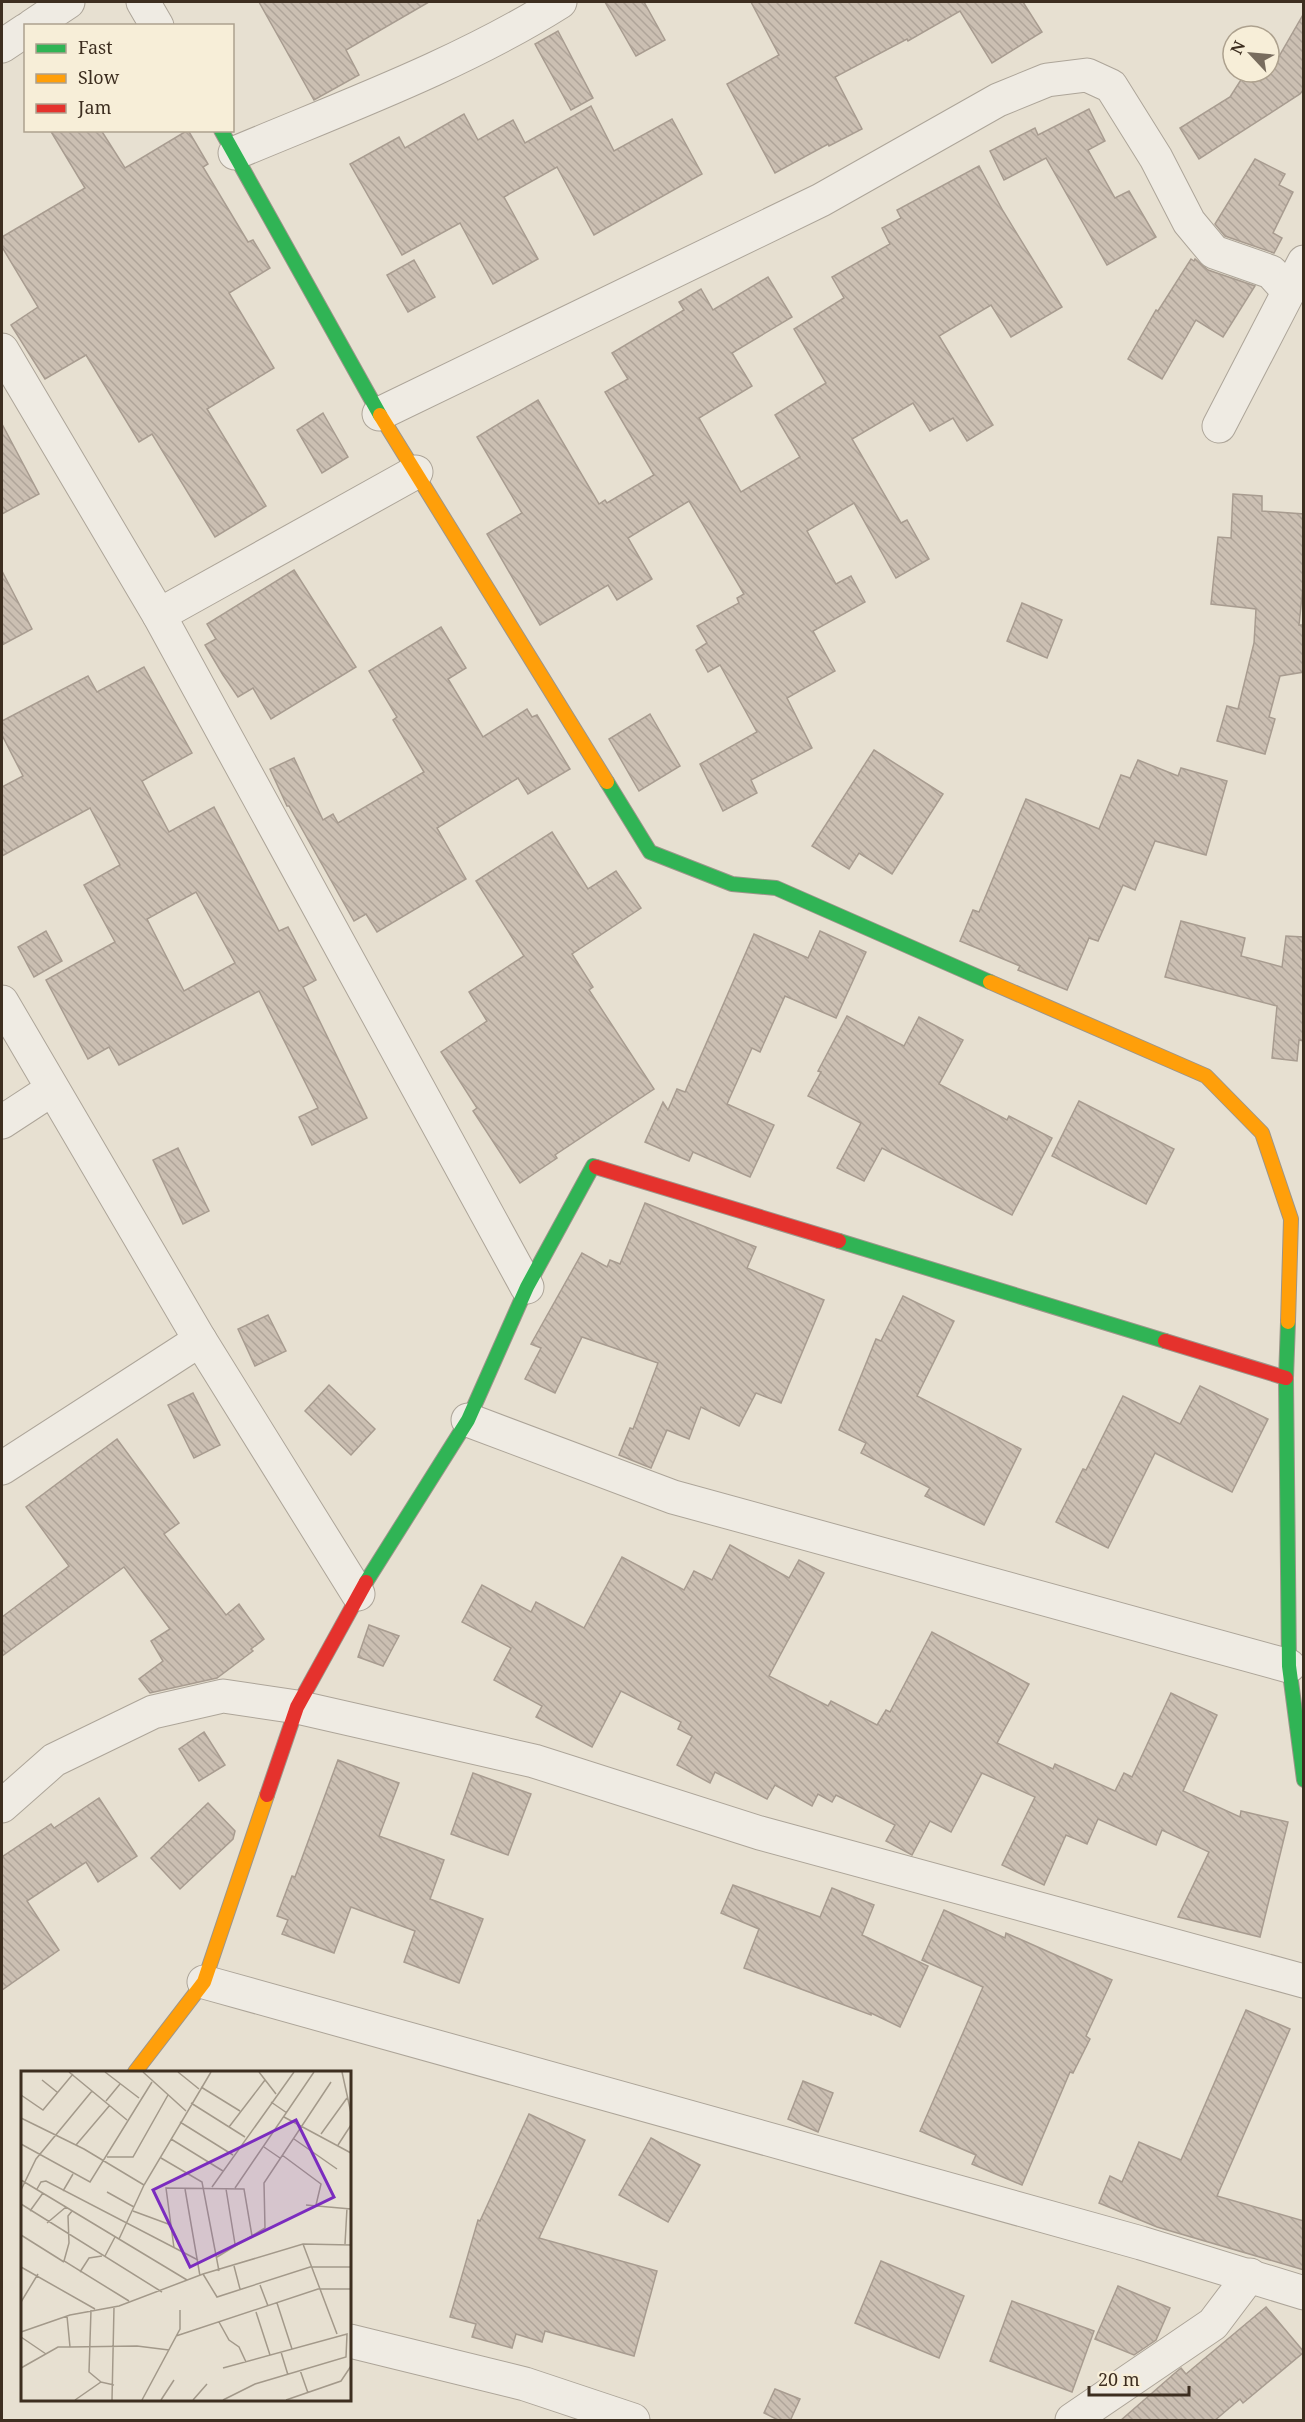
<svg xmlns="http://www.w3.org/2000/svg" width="1305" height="2422" viewBox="0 0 1305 2422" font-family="'Noto Serif',serif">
<defs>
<pattern id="building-back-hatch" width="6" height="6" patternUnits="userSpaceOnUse" patternTransform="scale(1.5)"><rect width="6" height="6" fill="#cbbfb2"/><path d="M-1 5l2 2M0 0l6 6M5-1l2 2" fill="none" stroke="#afa499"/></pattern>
</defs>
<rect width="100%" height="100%" fill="#e7e0d1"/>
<g fill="url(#building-back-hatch)" stroke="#a89c90" stroke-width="1.5" fill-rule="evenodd">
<polygon points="259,2 429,2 346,50 359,75 314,100"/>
<polygon points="605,2 644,2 665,40 636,56"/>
<polygon points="751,2 1023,2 1042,32 992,63 960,11 908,41 907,39 835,77 862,129 829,146 828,144 775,173 727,84 779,55"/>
<polygon points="1304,13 1304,89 1300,94 1199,159 1180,128 1230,97 1246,72 1270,72"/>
<polygon points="558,31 593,98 571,110 535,44"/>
<polygon points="591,106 614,151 672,119 702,174 594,235 557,167 504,197 538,259 493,284 460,223 402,255 350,164 399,137 405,148 464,114 478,140 513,120 525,143"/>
<polygon points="1089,109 1105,141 1088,150 1115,198 1129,191 1156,237 1107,265 1046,158 1004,180 990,151 1035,128 1038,135"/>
<polygon points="50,130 101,130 125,168 188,130 208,164 203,167 248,242 253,240 270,268 229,293 274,368 207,409 266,506 215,537 152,434 139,442 86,355 45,379 11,325 38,307 2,247 2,237 85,188"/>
<polygon points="1255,159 1285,174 1279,185 1293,192 1273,233 1282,238 1274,253 1225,236 1215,224"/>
<polygon points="979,166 1003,211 1062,307 1011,337 991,305 939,336 993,425 967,441 953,418 930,431 913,403 852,439 901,523 907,520 929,559 896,578 854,503 807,531 836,584 851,576 865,602 813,631 835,671 787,698 812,748 751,780 757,793 723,811 700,764 757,732 720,665 708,672 696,650 707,643 697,626 739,603 737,598 744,594 689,501 628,538 652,579 617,600 608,585 540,625 487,534 522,513 477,437 538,400 599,504 605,500 607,503 654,475 605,392 628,379 612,353 684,310 679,302 701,289 713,310 768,277 792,317 732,353 752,386 699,418 741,492 800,457 775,415 826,383 794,329 844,298 832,277 890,244 882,228 901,218 897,210"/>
<polygon points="1191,259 1194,261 1195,259 1208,270 1255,286 1223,337 1196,320 1162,379 1128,359 1156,310 1158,311"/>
<polygon points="414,260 435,297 408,312 387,275"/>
<polygon points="323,413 348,457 322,473 297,430"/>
<polygon points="2,424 39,494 2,514"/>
<polygon points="1233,494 1262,496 1262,511 1304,514 1304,577 1299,625 1304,625 1304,672 1280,676 1269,717 1275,719 1265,754 1217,741 1227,706 1238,709 1254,643 1256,609 1211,604 1218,537 1231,538"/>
<polygon points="294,570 356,667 271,719 253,688 238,697 223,675 205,645 216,639 207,624"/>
<polygon points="2,571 32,629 2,645"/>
<polygon points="1022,603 1062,620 1047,658 1007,641"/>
<polygon points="441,627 466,668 448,679 483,737 527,709 532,717 537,715 570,769 528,794 518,778 437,828 466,879 377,932 366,914 354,921 289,806 287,806 270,769 294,758 323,820 333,814 338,823 424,772 393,720 397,717 369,671"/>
<path d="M144,667l48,86 -50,28 27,51 45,-25 65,124 9,-4 28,53 -13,7 64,131 -55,27 -13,-28 19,-9 -59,-117 -140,74 -10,-18 -21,12 -42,-79 69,-38 -31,-57 36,-20 -30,-57 -88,48v-69l21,-11 -21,-41v-14l86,-45 9,16zM196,892l39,71 -51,28 -37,-72z"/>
<polygon points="650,714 680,766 639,791 609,739"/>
<polygon points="874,750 943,794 892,874 859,853 849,869 812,846"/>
<polygon points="1138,760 1178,776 1181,768 1227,781 1206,855 1155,841 1135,890 1123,885 1098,941 1089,938 1067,990 1018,970 1020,966 960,941 973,910 979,912 1026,799 1099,829 1121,775 1130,778"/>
<polygon points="552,832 588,889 616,871 641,908 572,954 593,987 589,990 654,1089 555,1155 557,1158 520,1183 473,1111 477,1108 441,1052 487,1021 469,992 524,956 476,881"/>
<polygon points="1181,921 1245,938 1241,956 1282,967 1286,936 1304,937 1304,1041 1299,1040 1297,1061 1272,1058 1277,1006 1165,977"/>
<polygon points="46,931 62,961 34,977 18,947"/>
<polygon points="820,931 866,952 836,1018 785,996 760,1052 752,1048 727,1104 774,1125 750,1177 693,1152 689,1161 645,1142 663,1102 668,1110 677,1089 685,1092 754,934 808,958"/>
<polygon points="847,1016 904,1046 919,1017 963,1040 939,1084 1007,1120 1009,1116 1052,1138 1012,1215 882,1148 864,1181 837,1168 861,1123 808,1096 821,1072 818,1071"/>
<polygon points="1079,1101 1174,1149 1146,1204 1052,1156"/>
<polygon points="178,1148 209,1211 183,1224 153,1160"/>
<polygon points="645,1203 756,1247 747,1268 824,1300 781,1403 756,1393 739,1426 701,1407 689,1439 667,1430 651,1468 619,1455 630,1428 633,1429 658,1363 582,1337 555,1393 525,1379 541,1348 531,1344 582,1253 607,1267 610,1260 620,1264"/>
<polygon points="903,1296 954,1321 917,1396 1021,1449 984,1525 925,1496 930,1488 861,1453 866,1443 839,1430 876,1339 881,1341"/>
<polygon points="268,1315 286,1351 255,1366 238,1329"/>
<polygon points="329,1385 375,1429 351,1455 305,1411"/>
<polygon points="1200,1386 1268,1419 1232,1492 1155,1453 1108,1548 1056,1522 1083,1469 1086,1470 1123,1396 1180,1424"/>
<polygon points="193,1393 220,1445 194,1458 168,1405"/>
<polygon points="117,1439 179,1523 164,1534 226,1615 239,1604 264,1639 251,1649 253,1651 217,1678 150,1693 139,1679 163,1661 151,1641 170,1629 124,1567 2,1656 2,1617 69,1566 26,1507"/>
<polygon points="730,1545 789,1578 799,1560 824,1573 769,1676 828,1706 831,1701 877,1725 886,1710 890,1712 932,1632 1029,1684 997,1743 1053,1769 1055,1764 1115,1791 1124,1773 1132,1777 1171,1693 1217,1715 1183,1791 1240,1817 1241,1811 1288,1822 1260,1937 1178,1917 1209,1852 1162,1830 1156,1845 1098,1819 1087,1844 1066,1835 1044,1885 1002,1865 1035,1797 982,1773 951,1832 930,1821 912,1855 886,1841 895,1825 836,1795 832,1802 818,1794 812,1806 775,1785 767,1799 715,1772 710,1783 677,1765 692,1736 678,1729 681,1722 621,1691 592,1747 536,1717 542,1706 494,1680 511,1648 462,1622 482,1585 531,1612 536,1602 584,1628 622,1557 684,1590 694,1571 712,1580"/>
<polygon points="369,1625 399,1636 383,1666 358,1657"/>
<polygon points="204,1732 225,1765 199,1781 179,1749"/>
<polygon points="338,1760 399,1783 379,1836 444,1860 430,1899 483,1919 459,1983 404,1962 415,1931 351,1907 334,1953 282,1934 288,1920 277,1916 292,1876 295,1877"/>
<polygon points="473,1773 531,1794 508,1855 451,1834"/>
<polygon points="99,1798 137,1856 98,1882 86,1862 27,1901 59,1950 2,1990 2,1857 51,1824 54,1828"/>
<polygon points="208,1803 235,1831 233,1839 180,1889 151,1858"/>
<polygon points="733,1885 820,1917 832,1888 874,1905 862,1935 928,1966 900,2027 871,2013 871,2015 744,1968 759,1929 721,1913"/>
<polygon points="944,1910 1005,1938 1006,1933 1112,1980 1086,2036 1090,2039 1073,2073 1070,2072 1022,2185 972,2164 976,2155 920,2131 983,1987 922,1960"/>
<polygon points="1246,2010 1290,2029 1217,2196 1304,2221 1304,2270 1157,2227 1099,2203 1110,2176 1122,2182 1139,2142 1181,2160"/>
<polygon points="803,2081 833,2093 818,2132 788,2119"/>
<polygon points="529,2114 585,2140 539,2238 657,2271 634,2356 545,2331 542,2342 516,2334 512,2348 472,2337 476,2324 450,2317 478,2220 480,2221"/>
<polygon points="651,2138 700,2165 668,2222 619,2195"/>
<polygon points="881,2261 964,2296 939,2358 855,2323"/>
<polygon points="1118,2286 1170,2308 1156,2340 1134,2355 1095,2339"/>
<polygon points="1012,2301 1094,2331 1072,2392 990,2361"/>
<polygon points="1266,2307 1304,2352 1243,2403 1240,2399 1214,2421 1120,2421 1175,2373 1181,2368 1186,2374"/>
<polygon points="775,2389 800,2399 790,2421 780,2421 764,2413"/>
</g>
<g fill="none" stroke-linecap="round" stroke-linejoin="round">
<g stroke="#ada599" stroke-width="35">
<g id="street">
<polyline points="143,2 157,26"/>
<polyline points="32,26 68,2"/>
<polyline points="2,46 26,30"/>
<path d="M235,153c107,-45 227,-89 325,-151"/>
<polyline points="2,350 159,615 527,1287"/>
<polyline points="379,414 821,200 998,100 1047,80 1087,75 1111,86 1156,158 1189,222 1214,252 1271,272 1288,291"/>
<polyline points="1219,426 1304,262"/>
<polyline points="159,615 416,472"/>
<polyline points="2,1002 200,1340 358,1594"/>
<polyline points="2,1122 51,1090"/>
<polyline points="468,1420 673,1497 1289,1666"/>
<polyline points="2,1468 200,1340"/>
<polyline points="2,1806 54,1760 153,1712 223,1696 297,1707 534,1761 760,1833 1304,1981"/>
<polyline points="204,1982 1141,2243 1304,2293"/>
<polyline points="350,2341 525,2384 633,2420"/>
<polyline points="1072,2420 1213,2324 1250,2275"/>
</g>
</g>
<g stroke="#9c958a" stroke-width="16">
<g id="fast">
<polyline points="221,130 380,415"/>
<polyline points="607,782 650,852 732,884 776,888 990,982"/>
<polyline points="839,1241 1165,1341"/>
<polyline points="1288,1322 1286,1378 1289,1666 1304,1780"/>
<polyline points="366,1582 468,1420 527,1287 593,1166 596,1167"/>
</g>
</g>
<g stroke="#9c958a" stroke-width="16">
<g id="slow">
<polyline points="380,415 607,782"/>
<polyline points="990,982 1206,1076 1262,1133 1291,1219 1288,1322"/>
<polyline points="135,2072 204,1982 267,1795"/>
</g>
</g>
<g stroke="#9c958a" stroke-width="16">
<g id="jam">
<polyline points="596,1167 839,1241"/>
<polyline points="1165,1341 1286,1378"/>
<polyline points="267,1795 297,1707 366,1582"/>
</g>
</g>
<use href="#street" stroke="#efebe3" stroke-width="33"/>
<use href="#fast" stroke="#30b455" stroke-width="14"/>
<use href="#slow" stroke="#ff9f0a" stroke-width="14"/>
<use href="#jam" stroke="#e5322d" stroke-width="14"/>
</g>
<g transform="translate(21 2071)">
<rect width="330" height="330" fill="#e7e0d1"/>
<path fill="none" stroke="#a3998a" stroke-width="1.5" d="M48,1l58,48M84,1l34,26M122,1l43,39M157,1l21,17M238,1l17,22M321,1l9,41M21,9l15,12M180,16l39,24M0,24l22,15 30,-36M85,30l14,-17M250,31l16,11M170,32l54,34M263,46l67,36M0,47l63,31 60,36M159,51l53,33M208,56l36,-47M300,63l26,-36M150,68l52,32M273,68l43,30M0,73l69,38 62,-100M55,74l34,-40M317,74l13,-20M243,76l16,11M261,84l39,29 -5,21M86,86h26l35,-62M140,87l41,24 17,89M0,109l166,100M191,116l82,-115M214,117l79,-116M16,118l4,-7 5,-1 152,79M164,118l15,87M205,118l9,55M0,119l15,-31 56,-68M42,120l10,-17M86,121l27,15M0,133l141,88M285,134l45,4M9,140l13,-18M51,140l-4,5 1,27 -5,18 65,40M112,140l38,14M26,152l19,-16M0,164l43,27M98,168l25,-54 67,-113M282,173l34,90M324,173l2,-36M153,177l-8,-60 78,1 8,47M84,185l10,-19M196,186l48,-29 -1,-45 67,-101M213,195l6,23M0,196l74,42M59,201l9,-14 13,-2M182,203l14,23 93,-30h41M239,214l8,21M0,231l17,-28M256,232l15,46M70,239l-2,62 12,10M235,241l14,43M198,251l10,18 10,7 7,15M0,261l49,-17 49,-9 84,-32 100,-30 48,1M155,265l142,-47h33M0,266l25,17M49,276l67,-1 32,4M260,281l7,23M0,297l37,-21h12l-3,-31M279,299l8,23M54,329l26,-18 13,3M91,329l2,-93M121,329l38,-71v-19M140,329l13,-20M172,329l14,-16M202,329l32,-16 91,-27 1,-23 -124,34M265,329l55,-19 10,-15"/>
<path fill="#7b2cbf" fill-opacity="0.15" stroke="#7b2cbf" stroke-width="3" d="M275,49l38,77 -144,70 -37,-77z"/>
<rect width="330" height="330" fill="none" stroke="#3d2e20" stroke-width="3"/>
</g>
<rect width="1305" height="2422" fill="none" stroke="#3d2e20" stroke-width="6"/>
<rect x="24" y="24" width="210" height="108" fill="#f7eed8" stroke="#ada18e" stroke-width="1.5"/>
<rect x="36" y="44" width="30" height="9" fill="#30b455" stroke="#ada18e" stroke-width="1.5"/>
<text x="78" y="54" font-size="18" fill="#3d2e20">Fast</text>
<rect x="36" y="74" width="30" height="9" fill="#ff9f0a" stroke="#ada18e" stroke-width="1.5"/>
<text x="78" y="84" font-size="18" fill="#3d2e20">Slow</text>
<rect x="36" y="104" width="30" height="9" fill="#e5322d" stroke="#ada18e" stroke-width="1.5"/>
<text x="78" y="114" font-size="18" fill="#3d2e20">Jam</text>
<g transform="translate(1251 54) rotate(296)"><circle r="28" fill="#f7eed8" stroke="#ada18e" stroke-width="1.5"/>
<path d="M0-4.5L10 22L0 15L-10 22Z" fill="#786c5e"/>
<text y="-9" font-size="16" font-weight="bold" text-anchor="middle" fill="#3d2e20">N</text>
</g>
<path d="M1089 2386v9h100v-9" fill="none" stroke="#3d2e20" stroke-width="3"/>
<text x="1098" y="2386" font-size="18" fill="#3d2e20" stroke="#f7eed8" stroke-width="4.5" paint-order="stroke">20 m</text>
</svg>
